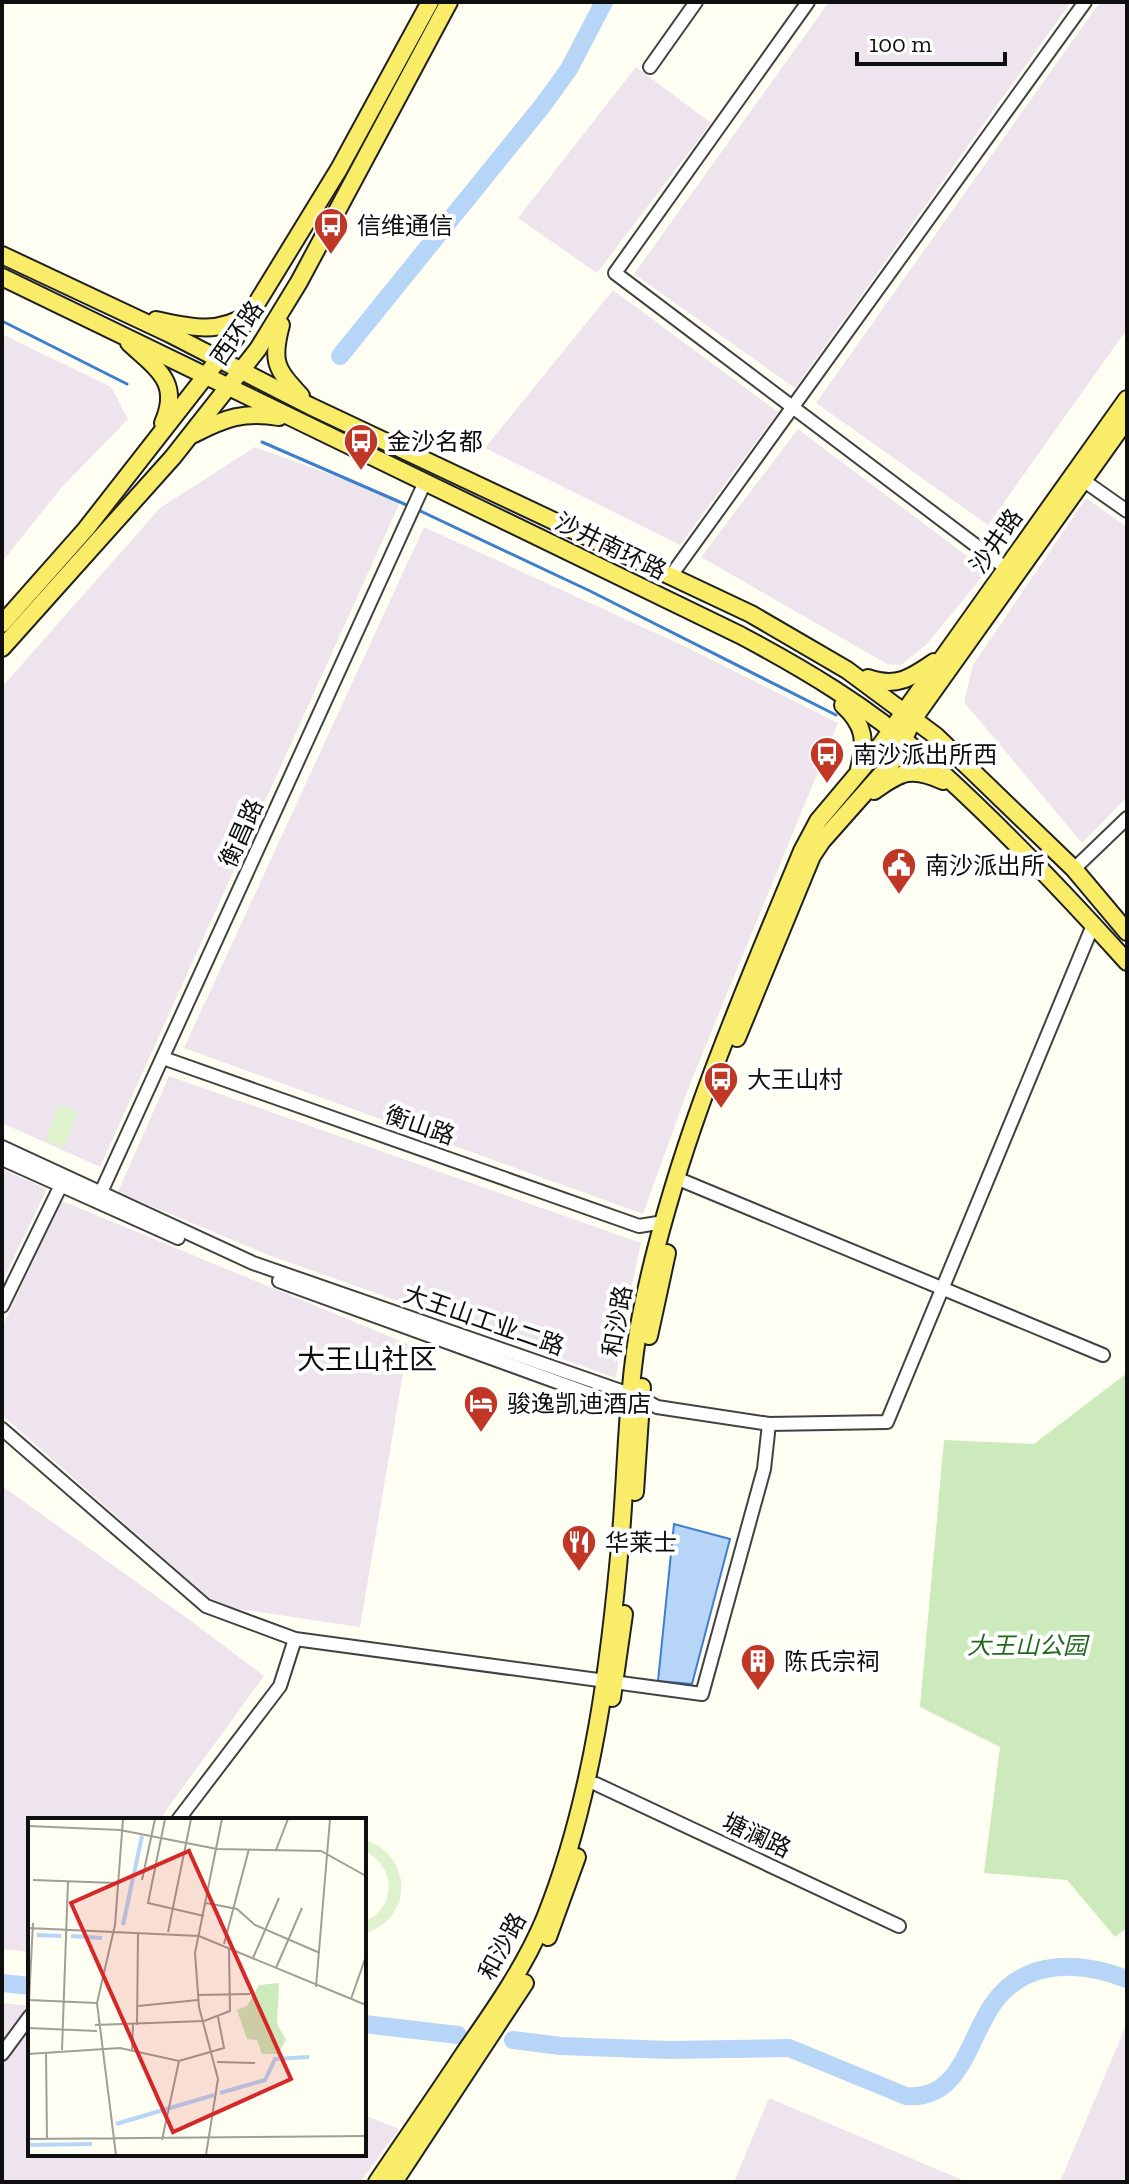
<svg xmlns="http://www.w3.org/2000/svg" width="1129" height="2184" viewBox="0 0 1129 2184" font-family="'Zilla Slab','Noto Sans SC',serif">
<rect width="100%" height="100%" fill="#fffef2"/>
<g fill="#eee4ed">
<polygon points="829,2 1071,2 795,388 634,274"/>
<polygon points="1100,2 1127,2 1127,329 988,525 816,403"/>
<polygon points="636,67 711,123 597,273 518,218"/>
<polygon points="613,290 778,412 680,545 485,448"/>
<polygon points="2,334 111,387 128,419 62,487 2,562"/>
<polygon points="798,429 987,571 926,645 901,665 887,664 701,557"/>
<polygon points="255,447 401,500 100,1167 2,1123 2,687 160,508"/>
<polygon points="1086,498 1127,527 1127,797 1082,843 964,702 973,665"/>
<polygon points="424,527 684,646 838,723 690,1084 643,1214 184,1048"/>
<polygon points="169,1076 641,1243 625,1317 616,1378 271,1256 118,1192"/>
<polygon points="2,1169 47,1189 2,1282"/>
<polygon points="62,1201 408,1344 360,1627 218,1606 2,1415 2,1327"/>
<polygon points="2,1486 191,1621 264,1676 159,1820 30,1820 30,1952 2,1949"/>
<polygon points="2,2003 30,2006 30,2154 364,2154 364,2115 399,2129 360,2182 2,2182"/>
<polygon points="1125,2028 1127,2182 1060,2182"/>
<polygon points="769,2098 967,2182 734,2182"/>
</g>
<polygon fill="#cceabb" points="1127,1373 1127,1928 1115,1937 1067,1880 984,1873 1000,1747 920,1707 944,1440 1034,1444"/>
<g fill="#dff1cd">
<polygon points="60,1104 79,1112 64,1148 45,1140"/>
<path d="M364,1839c49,17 51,79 0,95v-12c33,-14 33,-56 0,-71z"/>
</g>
<polygon fill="#b6d5f7" stroke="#3d7ece" stroke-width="2" points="674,1524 730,1539 692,1684 658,1681"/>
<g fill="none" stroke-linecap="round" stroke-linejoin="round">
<g stroke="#3d7ece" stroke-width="3">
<polyline points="2,321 127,384"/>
<polyline points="262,442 409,506"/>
<polyline points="416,509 590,591 836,715"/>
</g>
<g stroke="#b6d5f7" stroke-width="18">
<polyline points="340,356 543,105 569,69 604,2"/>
<polyline points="2,1983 30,1986"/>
<polyline points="364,2024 458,2035"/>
<path d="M513,2040l48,6 107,4 121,-2 117,48c55,5 62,-57 87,-92 32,-46 87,-43 134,-25"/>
</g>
<g stroke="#424242" stroke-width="16">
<g id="minor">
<polyline points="808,2 615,273 1011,572"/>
<polyline points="650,67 696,2"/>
<polyline points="1077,476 1127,511"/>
<polyline points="670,577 1085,2"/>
<polyline points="1074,869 1127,818"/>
<polyline points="163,1058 639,1226 664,1222"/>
<polyline points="2,1147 253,1263 641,1398 657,1407 769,1424 887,1422 1093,925"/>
<polyline points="2,1159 178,1238"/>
<polyline points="676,1178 1103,1355"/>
<polyline points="97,1201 425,482"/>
<polyline points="279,1281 634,1410"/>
<polyline points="2,1306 64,1179"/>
<polyline points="2,1429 206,1606 295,1639 702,1694 764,1469 769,1424"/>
<polyline points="596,1784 899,1926"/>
<polyline points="178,1820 280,1686 295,1639"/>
<polyline points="2,2054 30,2016"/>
</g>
</g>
<g stroke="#202020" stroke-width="20">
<g id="major">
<polyline points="2,255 170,334 310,406 751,614 847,670 936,736 1074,869 1127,932"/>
<path d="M2,277l738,358c64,34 128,72 182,120 73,64 140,135 205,207"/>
<path d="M156,320c33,7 62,15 92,-6"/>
<path d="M281,325c-10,37 -5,44 20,71"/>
<path d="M129,343c28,26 52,39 34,80"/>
<path d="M194,434c31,-16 50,-23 85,-17"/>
<polyline points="2,624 86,529 236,337 339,169 430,2"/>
<polyline points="2,648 173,457 258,349 299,282 449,2"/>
<path d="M868,678c28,10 43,0 66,-16"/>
<path d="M843,705c22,20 23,36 16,64"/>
<path d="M874,791c27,-19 37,-25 69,-10"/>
<polyline points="737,1038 812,856 822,841 893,761 914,718 1127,419"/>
<polyline points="649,1336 667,1253"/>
<polyline points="635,1492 642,1387"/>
<polyline points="612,1698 624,1614"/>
<polyline points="548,1937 577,1857"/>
<path d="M377,2182c29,-43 59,-86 88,-130 30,-43 60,-86 80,-134 48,-120 65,-256 76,-384 6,-73 6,-147 20,-219 32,-162 98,-312 161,-464l16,-30 57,-68 252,-354"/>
<polyline points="394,2182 525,1983"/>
</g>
</g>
<use href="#minor" stroke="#fff" stroke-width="12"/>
<use href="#major" stroke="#f9ec68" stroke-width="16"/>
</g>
<defs>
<g id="bus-pin" transform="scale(1.8)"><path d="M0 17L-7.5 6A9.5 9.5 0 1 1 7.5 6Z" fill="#c13726" stroke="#fff"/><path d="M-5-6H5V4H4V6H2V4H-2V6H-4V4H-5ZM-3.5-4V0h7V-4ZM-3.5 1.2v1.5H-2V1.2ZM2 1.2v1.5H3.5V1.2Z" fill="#fff"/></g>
<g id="civic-pin" transform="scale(1.8)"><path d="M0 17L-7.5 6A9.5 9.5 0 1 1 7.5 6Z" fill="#c13726" stroke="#fff"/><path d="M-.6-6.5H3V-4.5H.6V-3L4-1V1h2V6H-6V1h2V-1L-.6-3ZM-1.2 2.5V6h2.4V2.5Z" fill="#fff"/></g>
<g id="hotel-pin" transform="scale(1.8)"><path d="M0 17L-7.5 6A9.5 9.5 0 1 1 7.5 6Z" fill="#c13726" stroke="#fff"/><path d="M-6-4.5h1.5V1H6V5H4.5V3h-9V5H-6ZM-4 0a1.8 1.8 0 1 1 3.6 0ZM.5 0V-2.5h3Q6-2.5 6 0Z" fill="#fff"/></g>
<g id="restaurant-pin" transform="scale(1.8)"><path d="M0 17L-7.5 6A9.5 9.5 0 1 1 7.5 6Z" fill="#c13726" stroke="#fff"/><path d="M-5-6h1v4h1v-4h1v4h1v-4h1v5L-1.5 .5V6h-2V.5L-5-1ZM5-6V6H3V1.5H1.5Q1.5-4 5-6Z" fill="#fff"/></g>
<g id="building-pin" transform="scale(1.8)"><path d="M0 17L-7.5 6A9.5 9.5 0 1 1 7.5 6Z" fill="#c13726" stroke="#fff"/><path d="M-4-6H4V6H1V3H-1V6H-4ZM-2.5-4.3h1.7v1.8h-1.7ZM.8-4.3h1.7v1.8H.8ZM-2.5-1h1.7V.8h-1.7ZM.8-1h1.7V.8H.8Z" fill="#fff"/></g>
</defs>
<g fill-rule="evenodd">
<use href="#bus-pin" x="331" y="225"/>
<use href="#bus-pin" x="361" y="441"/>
<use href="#bus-pin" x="827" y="754"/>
<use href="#civic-pin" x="899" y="865"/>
<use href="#bus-pin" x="721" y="1079"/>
<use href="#hotel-pin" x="481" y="1403"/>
<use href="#restaurant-pin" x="579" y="1542"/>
<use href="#building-pin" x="758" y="1661"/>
</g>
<g text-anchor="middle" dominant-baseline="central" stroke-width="8" stroke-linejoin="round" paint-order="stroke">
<g font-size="24" fill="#0f0f0f" stroke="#fff" text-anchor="start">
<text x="357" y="225">信维通信</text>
<text x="387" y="441">金沙名都</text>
<text x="853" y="754">南沙派出所西</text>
<text x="925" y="865">南沙派出所</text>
<text x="747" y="1079">大王山村</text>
<text x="507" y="1403">骏逸凯迪酒店</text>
<text x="605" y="1542">华莱士</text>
<text x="784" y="1661">陈氏宗祠</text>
</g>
<g font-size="24" fill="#0f0f0f" stroke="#fff">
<text transform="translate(237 333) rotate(-55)">西环路</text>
<text transform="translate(996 541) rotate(-55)">沙井路</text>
<text transform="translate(611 546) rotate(26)">沙井南环路</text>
<text transform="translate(241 833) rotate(-66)">衡昌路</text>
<text transform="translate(420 1125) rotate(19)">衡山路</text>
<text transform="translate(484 1320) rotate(19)">大王山工业二路</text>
<text transform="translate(617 1321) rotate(-80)">和沙路</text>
<text transform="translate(757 1835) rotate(25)">塘澜路</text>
<text transform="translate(502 1946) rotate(-62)">和沙路</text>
</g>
<g font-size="24" font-style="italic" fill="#22681e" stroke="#fff">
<text x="1027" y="1645">大王山公园</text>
</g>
<g font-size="28" fill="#0f0f0f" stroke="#fff">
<text x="367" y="1359">大王山社区</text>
</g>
</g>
<g transform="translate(28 1818)">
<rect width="338" height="338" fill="#fffef2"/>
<path d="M251,165l-2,41 9,16 -8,14h-16l-5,-14 -10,-1 -10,-29 10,-4 12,-21z" fill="#cceabb"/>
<path fill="none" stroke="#b6d5f7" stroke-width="4" d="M95,107l19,-89M9,117l24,1M43,118l31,2M192,275l45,-13 10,-21 34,-2M88,306l98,-29M0,327l64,-1"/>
<path fill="none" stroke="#9f9e97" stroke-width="2" d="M137,1l-17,84 56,13M0,8l92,4 97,19 104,2 45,25M248,32l12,-31M5,62l83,3M114,62l13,-61M178,85l31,6 18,16 65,28M0,110l171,8 167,69M140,114l23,-113M196,126l25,-95M225,140l26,-60M248,150l26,-60M288,169l14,-168M170,177l52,-1M323,181l15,-43M1,182l4,-77M1,182l68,3M110,188l60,-6M67,207l109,-4 26,-10 -1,-62M109,207l1,-91M0,210l69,3M34,232l6,-169M104,233l1,-27M18,234l1,88M0,236l92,-6 59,13 45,-13 -6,-31M189,244l38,1M0,321l338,-3M134,322l17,-79M88,337l-19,-152 18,-78 8,-106M178,337l12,-76 -19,-72 -4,-54 27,-134"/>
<path fill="#d62828" fill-opacity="0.15" stroke="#d62828" stroke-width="4" d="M161,33l102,228 -118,53 -102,-229z"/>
<rect width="338" height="338" fill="none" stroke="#0f0f0f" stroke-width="4"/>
</g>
<rect width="1129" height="2184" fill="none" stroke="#0f0f0f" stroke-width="8"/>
<path d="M857 52v12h148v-12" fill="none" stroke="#0f0f0f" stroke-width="4"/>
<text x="869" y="52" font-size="24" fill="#0f0f0f" stroke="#ffffff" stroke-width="6" paint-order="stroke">100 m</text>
</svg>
